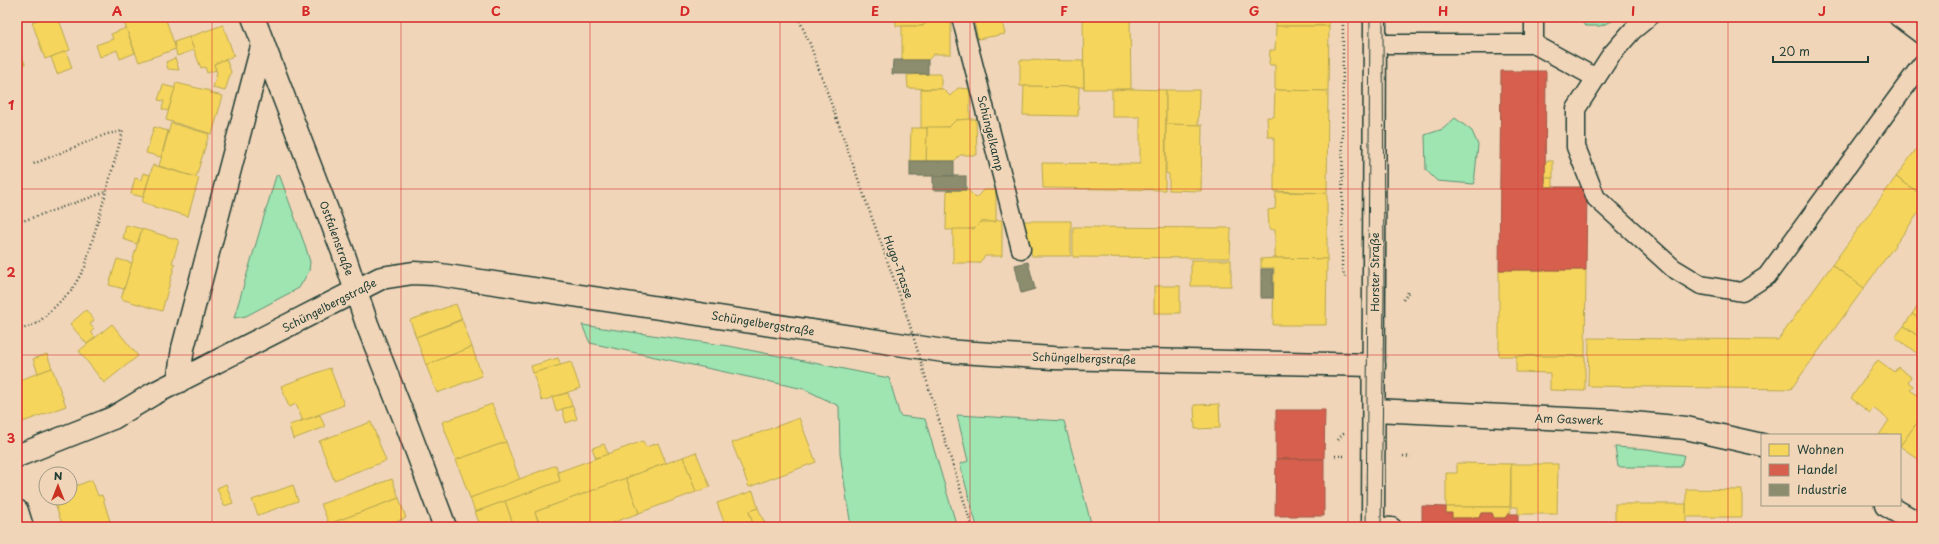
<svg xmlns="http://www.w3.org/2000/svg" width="1939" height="544" viewBox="0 0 1939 544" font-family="'Playpen Sans',sans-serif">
<rect width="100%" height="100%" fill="#f1d5b8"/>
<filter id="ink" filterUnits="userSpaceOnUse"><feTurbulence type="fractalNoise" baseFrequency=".025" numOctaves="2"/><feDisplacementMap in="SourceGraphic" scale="8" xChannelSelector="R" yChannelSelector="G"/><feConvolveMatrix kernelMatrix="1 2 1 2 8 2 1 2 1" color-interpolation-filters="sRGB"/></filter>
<g filter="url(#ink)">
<g fill="#9ee5b2" stroke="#5e9173">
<polygon points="1576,17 1622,17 1600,26 1586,26"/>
<polygon points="1455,118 1472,131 1478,145 1474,184 1437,181 1426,170 1425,135 1443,129"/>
<polygon points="279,174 306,248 310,262 309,271 299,288 246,316 234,318 276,176"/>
<polygon points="582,325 729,346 889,378 900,416 925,419 957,527 851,527 840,453 839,406 804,389 590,343"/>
<polygon points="957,415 1064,421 1092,527 977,527 960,464 968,461"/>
<polygon points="1615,447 1647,449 1684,455 1681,467 1618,467"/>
</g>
<g fill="#f6d55c" stroke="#b6a750">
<polygon points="46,17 58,17 70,50 45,59 32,22"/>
<polygon points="122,17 165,17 176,49 139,62"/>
<polygon points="896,17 945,17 945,18 930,18 923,26 896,26"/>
<polygon points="973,17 1001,17 1005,34 978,39"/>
<polygon points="1083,17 1130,17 1131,89 1084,89"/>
<polygon points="1275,17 1329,17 1329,26 1276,26"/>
<polygon points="930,18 951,18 951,54 934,54 928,60 902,60 902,26 923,26"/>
<polygon points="223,25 234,56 214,64 216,70 207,73 205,67 201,68 189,37"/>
<polygon points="1276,26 1329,26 1328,91 1275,90 1275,65 1269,65 1270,50 1275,50"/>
<polygon points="126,28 135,53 120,59 117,50 100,57 96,45 113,39 111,34"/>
<polygon points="189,37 194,50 177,56 174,42"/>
<polygon points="17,43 25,64 17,67"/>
<polygon points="66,51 72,68 57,74 51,57"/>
<polygon points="175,58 179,70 168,69 166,62"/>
<polygon points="226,59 231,72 225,91 213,88 217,73 214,64"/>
<polygon points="1020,60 1083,61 1084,87 1020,86"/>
<polygon points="928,74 941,74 941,89 908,88 907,75"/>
<polygon points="17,75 23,91 17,94"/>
<polygon points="176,83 210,91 210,93 223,96 212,134 166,120"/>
<polygon points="163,85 175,88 168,111 162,109 164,101 158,100"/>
<polygon points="1024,86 1079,87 1078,116 1023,115"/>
<polygon points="958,88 970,89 970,120 956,120 949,127 921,128 921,89 943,89 950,96"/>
<polygon points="1131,89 1166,90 1165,190 1043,188 1042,163 1140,164 1140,117 1112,117 1112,90"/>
<polygon points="1166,90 1199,90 1198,125 1166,124"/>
<polygon points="1275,90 1328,91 1327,193 1274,191 1274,137 1268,137 1267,117 1274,117"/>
<polygon points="970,119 976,119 977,155 960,155 954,161 926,161 927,127 949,127 956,120"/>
<polygon points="171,123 209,134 196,177 159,166"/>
<polygon points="1166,124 1202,125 1201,191 1169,190 1169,174 1166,173"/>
<polygon points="154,127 168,131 161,157 146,153"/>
<polygon points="911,128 927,128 926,161 910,161"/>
<polygon points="1922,141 1922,195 1896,177"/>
<rect x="1545" y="161" width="8" height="17"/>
<polygon points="153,165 199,178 188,216 154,207 154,206 142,202"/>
<polygon points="143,173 150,175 143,197 131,194 135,178 141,180"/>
<polygon points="1896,177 1922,195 1922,208 1864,288 1832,265"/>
<rect x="1545" y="178" width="8" height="9"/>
<polygon points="947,190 968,190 976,198 983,190 996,190 996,222 981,222 974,229 946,230"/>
<polygon points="1276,192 1327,193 1327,259 1275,258 1275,230 1269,229 1268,210 1275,209"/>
<polygon points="996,220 1002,220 1002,256 985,256 979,263 953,263 953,229 974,229 981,222 996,222"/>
<polygon points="1023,221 1071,221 1071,256 1032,256"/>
<polygon points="126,225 142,229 137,244 123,239"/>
<polygon points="1073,227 1231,228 1230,258 1073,257"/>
<polygon points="142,229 179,240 172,263 175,264 162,311 121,299"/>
<polygon points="1275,258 1327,259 1326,325 1273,325 1274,268 1261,268 1261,259"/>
<polygon points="117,259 132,263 124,289 109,285"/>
<rect x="1191" y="260" width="40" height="26"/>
<polygon points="1832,265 1864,288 1791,389 1588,386 1589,338 1778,340"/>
<polygon points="1499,270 1586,270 1585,356 1499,356"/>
<rect x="1154" y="286" width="26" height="27"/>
<polygon points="1920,303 1922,304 1922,321 1912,314"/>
<polygon points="456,304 462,319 416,337 410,320"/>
<polygon points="86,310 94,320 90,324 94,329 91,332 95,337 87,344 70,324"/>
<polygon points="1912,314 1922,321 1922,339 1904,326"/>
<polygon points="462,320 472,347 426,365 416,337"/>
<polygon points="112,324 138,356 104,383 79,351"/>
<polygon points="1904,326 1922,339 1922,349 1918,354 1895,337"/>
<polygon points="472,347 482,376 437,393 426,365"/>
<polygon points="47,354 52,368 38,373 33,359"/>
<polygon points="1516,356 1585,356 1585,391 1550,390 1550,373 1516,372"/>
<polygon points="558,358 561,365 533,373 531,366"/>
<polygon points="1878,360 1894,372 1898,367 1911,377 1908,382 1913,386 1910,390 1922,398 1922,416 1900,446 1900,435 1879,435 1889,420 1873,408 1870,413 1851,398"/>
<polygon points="571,362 580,388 542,401 533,373"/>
<polygon points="52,368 66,406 20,423 17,414 17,381"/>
<polygon points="330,368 344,405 299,422 302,419 296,404 289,407 281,386"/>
<polygon points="568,393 572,406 556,411 552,397"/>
<polygon points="492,404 506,442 456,460 442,422"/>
<polygon points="1219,404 1220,428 1195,429 1194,405"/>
<polygon points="573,406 577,419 566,423 562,409"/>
<polygon points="320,415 325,427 293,439 289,425"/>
<polygon points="1922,416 1922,453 1918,459 1900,446"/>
<polygon points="799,418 816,462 749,487 732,443"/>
<polygon points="371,422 386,461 334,480 319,441"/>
<polygon points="643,441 646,447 658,443 666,463 535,512 538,521 520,527 514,527 505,501 560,481 558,472"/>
<polygon points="506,442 520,480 470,498 456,460"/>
<polygon points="604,444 608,454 596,458 592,448"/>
<polygon points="696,452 710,487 696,492 683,457"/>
<polygon points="683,457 696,492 639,513 626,478"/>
<polygon points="1457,463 1511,464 1510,507 1446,507 1446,473 1457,473"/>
<polygon points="1511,464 1558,464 1557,514 1518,514 1518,507 1511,507"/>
<polygon points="556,465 560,481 475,512 470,498"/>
<polygon points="626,478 639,513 601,527 570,527 569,523 557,527 541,527 535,512"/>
<polygon points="392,479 399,498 329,524 321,504"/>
<polygon points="92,480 98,496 102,495 110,521 93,527 63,527 53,498 70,498 70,488"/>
<polygon points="226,484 233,503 224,506 217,488"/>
<polygon points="293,485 298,501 258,515 252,500"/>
<polygon points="1686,489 1742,490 1742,517 1686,517"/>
<polygon points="753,491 758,508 749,511 754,527 726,527 717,503"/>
<polygon points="399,498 406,518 382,527 330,527 329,524"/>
<polygon points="505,501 514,527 481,527 475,512"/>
<rect x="1615" y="504" width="71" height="23"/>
<polygon points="1446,507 1510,507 1511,514 1508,514 1505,518 1494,518 1492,513 1481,513 1479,518 1445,518"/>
<polygon points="758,508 766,526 764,527 754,527 749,511"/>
<polygon points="110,521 112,527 93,527"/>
<polygon points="538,521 541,527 520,527"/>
</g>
<g fill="#d6604d" stroke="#9f5646">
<polygon points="1501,71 1546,71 1545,187 1587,187 1586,270 1499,270"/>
<polygon points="1276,410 1325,410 1324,459 1276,459"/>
<polygon points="1276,459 1324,459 1324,516 1275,516"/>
<polygon points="1422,506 1446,507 1446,513 1452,513 1452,518 1479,518 1481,513 1492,513 1494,518 1505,518 1508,514 1518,514 1518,527 1422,527"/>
</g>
<g fill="#8c8c6e" stroke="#6b745d">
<polygon points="893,60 928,60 928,74 892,74"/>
<rect x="910" y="161" width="44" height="15"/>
<rect x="933" y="176" width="33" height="14"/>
<polygon points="1028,262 1035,289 1021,293 1015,265"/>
<rect x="1261" y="269" width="12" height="29"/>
</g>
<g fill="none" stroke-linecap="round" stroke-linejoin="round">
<g stroke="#1f3d34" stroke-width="21">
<g id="lane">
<polyline points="961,17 1021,249"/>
<polyline points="1534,17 1534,44"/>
<polyline points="1649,17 1632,31 1611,55 1576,109 1576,147 1596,198 1673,268 1701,285 1742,292 1767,276 1922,64"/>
<polyline points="1898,17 1922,35"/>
<polyline points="1374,44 1534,44 1596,78"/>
<polyline points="1373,526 1392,527"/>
</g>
</g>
<g stroke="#1f3d34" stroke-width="25">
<g id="street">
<polyline points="253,17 343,252 367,324 408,428 445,527"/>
<polyline points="178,382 183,348 263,43"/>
<polyline points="1374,410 1612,421 1686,428 1762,445"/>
<polyline points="17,456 113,418 153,394 381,278 413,273 434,274 944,351 1053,358 1374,365"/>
<polyline points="1886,505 1922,526"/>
<polyline points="17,511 22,527"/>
</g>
</g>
<g stroke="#1f3d34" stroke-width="25">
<polyline id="secondary" points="1373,527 1375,17"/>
</g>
<g stroke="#1f3d34" stroke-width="2.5" stroke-dasharray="1 3" stroke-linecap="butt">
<polyline points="798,17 810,44 907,316"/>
<polyline points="1343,17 1342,269 1345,277"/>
<polyline points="17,223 106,192 123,131 107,134 33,164"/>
<polyline points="1403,300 1409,291"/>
<polyline points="17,331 38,323 71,291 85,267 106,192"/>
<polyline points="928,385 972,527"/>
<polyline points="1338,440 1345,431"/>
<polyline points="1335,456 1346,456"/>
<polyline points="1403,456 1411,457"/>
</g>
<use href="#lane" stroke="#f1d5b8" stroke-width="18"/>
<use href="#street" stroke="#f1d5b8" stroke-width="22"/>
<use href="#secondary" stroke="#f1d5b8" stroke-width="22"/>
<g stroke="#1f3d34" stroke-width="1">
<polyline points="1366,527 1370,17"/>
<polyline points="1381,527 1384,294 1383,17"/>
</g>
<polyline stroke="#1f3d34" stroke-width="2.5" stroke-dasharray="1 3" stroke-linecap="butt" points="907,316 928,385"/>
</g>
</g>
<path fill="none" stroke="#d62828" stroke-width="1" stroke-opacity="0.55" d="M212,17v510M401,17v510M590,17v510M780,17v510M970,17v510M1159,17v510M1348,17v510M1538,17v510M1728,17v510M17,189h1905M17,355h1905"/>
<g text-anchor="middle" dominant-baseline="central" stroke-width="4" stroke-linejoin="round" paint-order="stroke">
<g font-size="11" fill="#1f3d34" stroke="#f1d5b8">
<text transform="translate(991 133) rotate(76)">Schüngelkamp</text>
<text transform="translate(337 238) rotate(70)">Ostfalenstraße</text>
<text transform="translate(899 267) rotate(70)">Hugo-Trasse</text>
<text transform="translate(1374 272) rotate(-90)">Horster Straße</text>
<text transform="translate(329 305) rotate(-27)">Schüngelbergstraße</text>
<text transform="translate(763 323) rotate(9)">Schüngelbergstraße</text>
<text transform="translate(1084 358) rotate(2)">Schüngelbergstraße</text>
<text transform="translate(1569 419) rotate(2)">Am Gaswerk</text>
</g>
</g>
<rect width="1939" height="544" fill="none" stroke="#f1d5b8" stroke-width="44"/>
<rect x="1761" y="434" width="140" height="72" fill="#f1d5b8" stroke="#9d9883"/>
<rect x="1769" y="444" width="20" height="12" fill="#f6d55c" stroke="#9d9883"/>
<text x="1797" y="454" font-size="12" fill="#1f3d34">Wohnen</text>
<rect x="1769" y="464" width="20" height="12" fill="#d6604d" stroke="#9d9883"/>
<text x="1797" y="474" font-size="12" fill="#1f3d34">Handel</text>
<rect x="1769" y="484" width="20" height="12" fill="#8c8c6e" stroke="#9d9883"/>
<text x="1797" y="494" font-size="12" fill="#1f3d34">Industrie</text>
<g transform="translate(58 486)"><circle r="19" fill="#f1d5b8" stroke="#9d9883"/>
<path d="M0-3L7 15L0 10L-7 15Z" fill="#c8321e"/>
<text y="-6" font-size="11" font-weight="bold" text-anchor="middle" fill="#1f3d34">N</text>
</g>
<path d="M1773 56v6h95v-6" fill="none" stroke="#1f3d34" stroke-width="2"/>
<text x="1779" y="56" font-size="12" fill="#1f3d34" stroke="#f1d5b8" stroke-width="3" paint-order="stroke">20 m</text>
<rect x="22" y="22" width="1895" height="500" fill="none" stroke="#d62828" stroke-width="1.5"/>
<g font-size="13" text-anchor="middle" font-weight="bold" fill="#d62828">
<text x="117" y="16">A</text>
<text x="306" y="16">B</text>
<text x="496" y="16">C</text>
<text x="685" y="16">D</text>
<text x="875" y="16">E</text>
<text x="1064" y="16">F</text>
<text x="1254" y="16">G</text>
<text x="1443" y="16">H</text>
<text x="1633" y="16">I</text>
<text x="1822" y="16">J</text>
<text x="11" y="110">1</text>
<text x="11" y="277">2</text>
<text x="11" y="443">3</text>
</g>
</svg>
